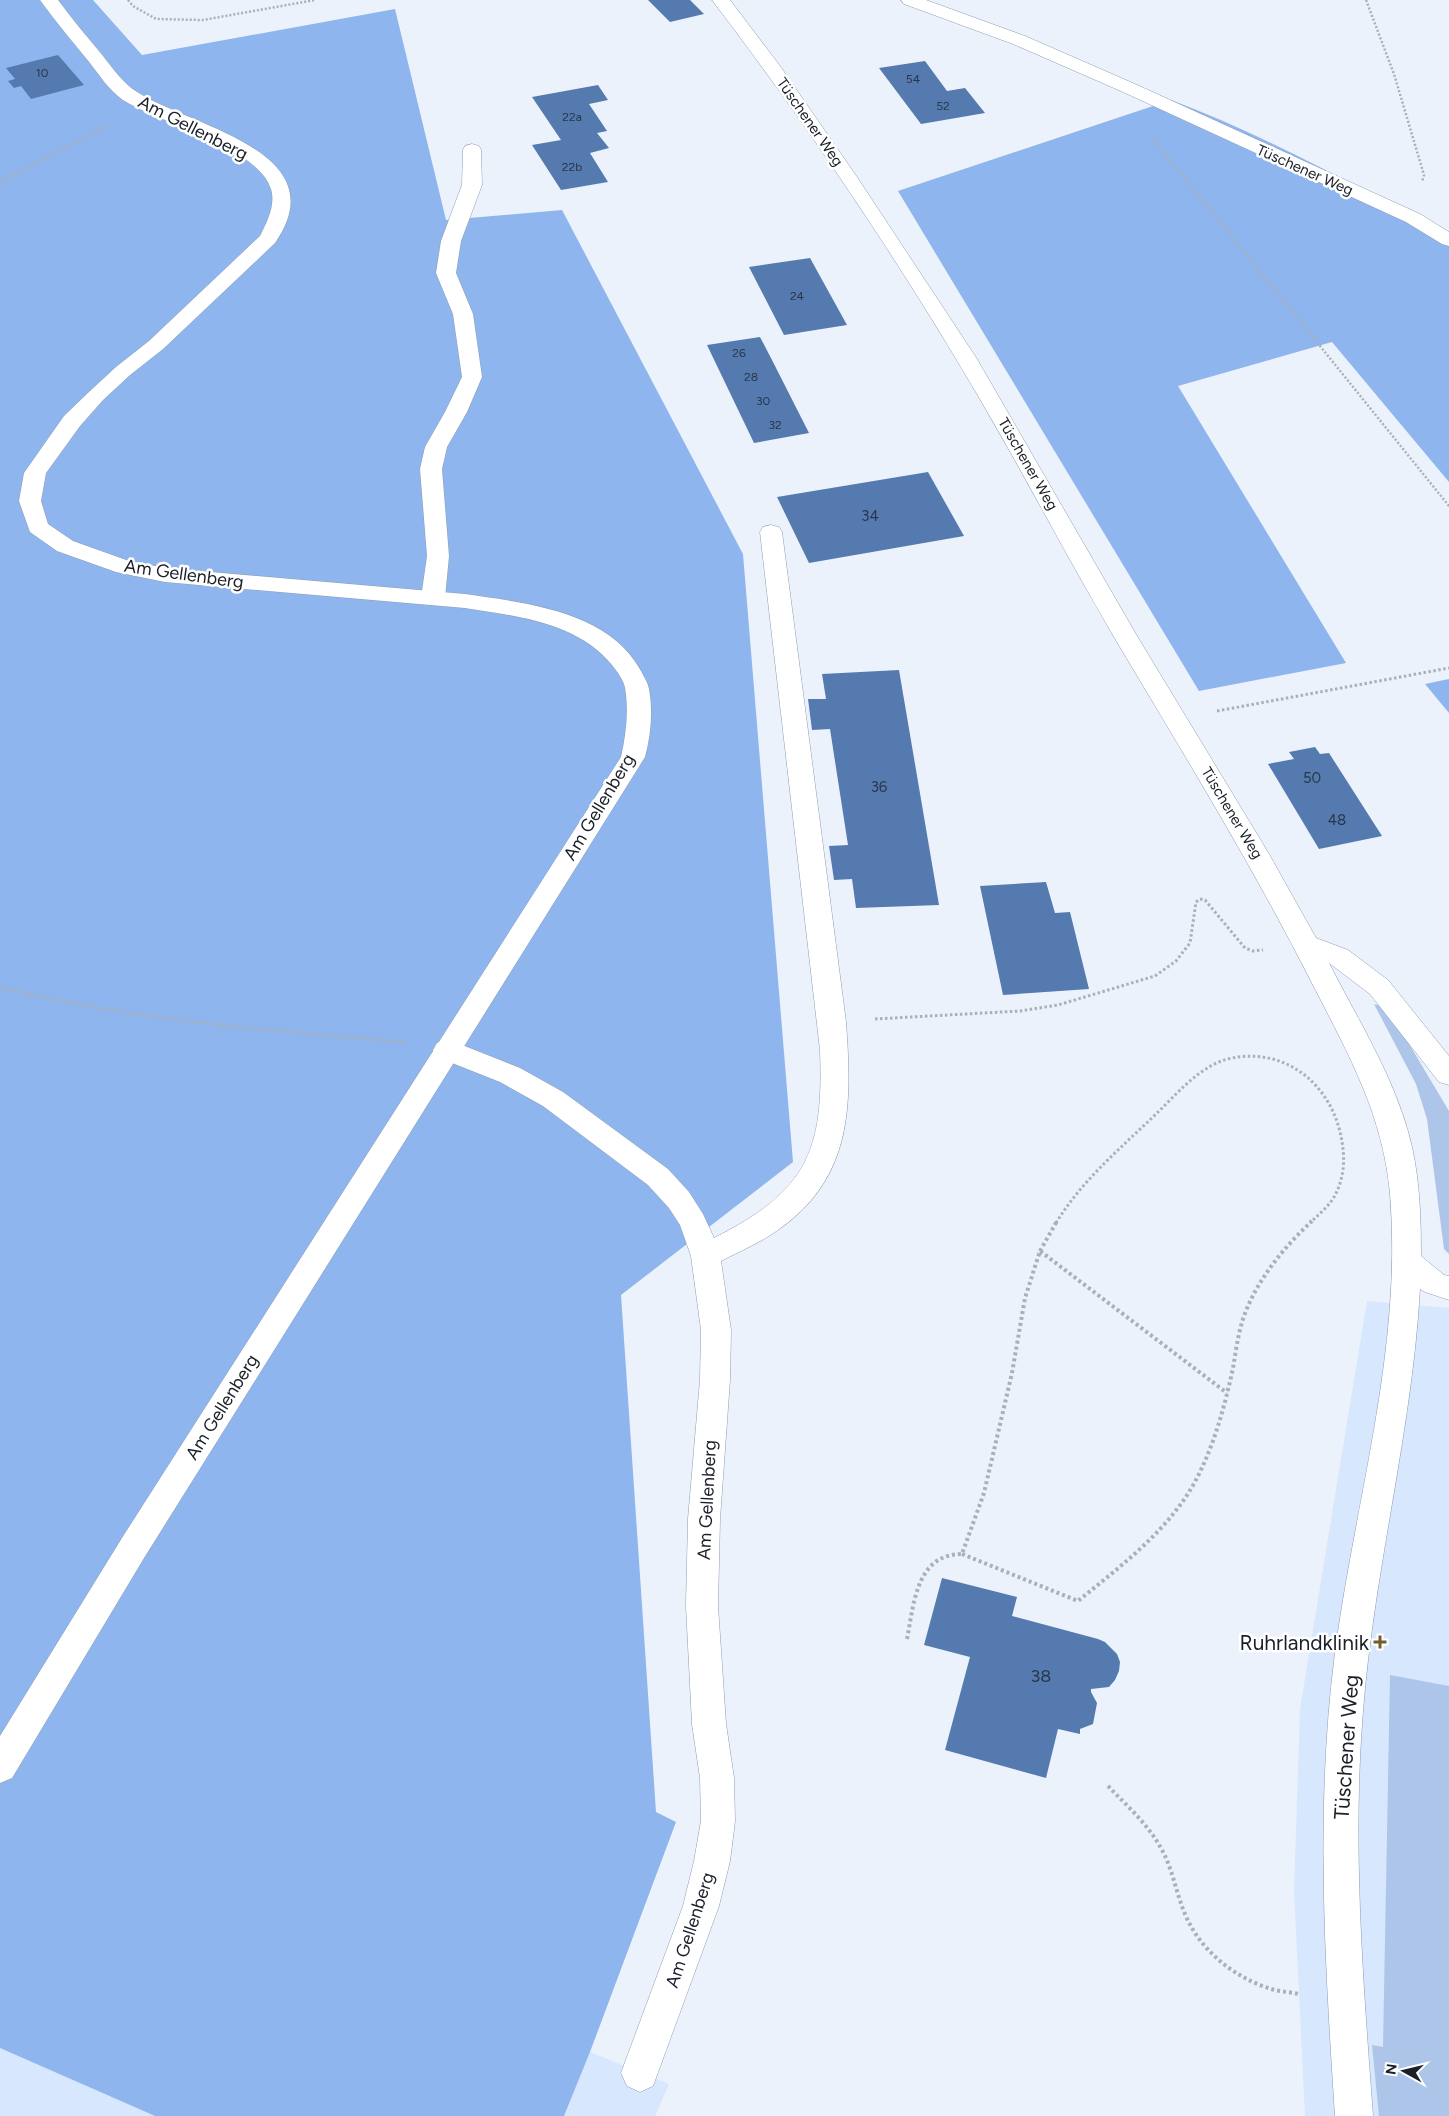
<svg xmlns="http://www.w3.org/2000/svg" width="1449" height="2116" viewBox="0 0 1449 2116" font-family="Figtree,sans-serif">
<rect width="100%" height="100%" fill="#ecf2fb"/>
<g fill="#d7e7fd">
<polygon points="1367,1301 1449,1308 1449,2116 1305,2116 1294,1892 1300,1709"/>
<polygon points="0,2048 155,2116 0,2116"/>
<polygon points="590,2052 669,2084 655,2116 564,2116"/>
</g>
<g fill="#adc5e9">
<polygon points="1374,1004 1382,1006 1390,1012 1449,1111 1449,1254 1444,1249 1427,1119 1416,1084"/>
<polygon points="1390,1675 1449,1686 1449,2116 1379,2116 1372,2045 1383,2047"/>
</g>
<g fill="#8eb5ee">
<polygon points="0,0 93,0 142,55 395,9 446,220 562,210 743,554 793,1162 621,1295 656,1812 676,1822 590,2052 564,2116 155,2116 0,2048"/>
<path d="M1171,100c96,36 187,87 278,135v247l-117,-140 -154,44 168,277 -147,28 -301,-500z"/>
<polygon points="1449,679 1449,713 1425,684"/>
</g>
<g fill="#557aaf">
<polygon points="648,0 690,0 704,14 670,22"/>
<polygon points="58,55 84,85 31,99 21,86 14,88 8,81 15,79 6,68"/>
<polygon points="925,61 947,91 965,88 985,113 921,124 879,68"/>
<polygon points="598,85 608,100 589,104 607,131 597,133 609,148 590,153 608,182 561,190 532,145 561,140 532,97"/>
<polygon points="810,258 847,325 784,335 749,267"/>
<polygon points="760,337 772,360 809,433 754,443 707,345"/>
<polygon points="928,472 964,536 809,563 777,497"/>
<polygon points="899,670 939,905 856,908 852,879 834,880 829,846 848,845 830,729 812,730 808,699 826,699 822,674"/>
<polygon points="1315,747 1320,754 1329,753 1382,836 1319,849 1268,764 1294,759 1289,752"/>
<polygon points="1046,882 1055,913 1070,912 1089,989 1003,995 980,886"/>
<polygon points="942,1578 1017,1597 1012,1616 1098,1639 1105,1642 1117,1654 1120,1662 1119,1671 1115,1680 1109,1687 1091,1689 1091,1692 1097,1703 1093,1724 1080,1729 1080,1734 1058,1729 1046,1778 945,1750 970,1657 924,1645"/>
</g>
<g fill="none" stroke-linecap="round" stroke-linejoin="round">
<g stroke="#8f9db1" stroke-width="1">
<g id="lane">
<path d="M712,0h18l50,66 77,111 120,182 160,277 132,218 47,84 32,12 40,30 61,76v29l-10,-3 -69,-88 -41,-31c30,59 68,118 83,184 8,36 9,73 9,109l23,19 5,1v24l-24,-8 -5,-3c-8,142 -46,280 -57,422 -11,135 0,270 10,405h-38c-10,-154 -20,-309 0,-463 20,-152 68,-304 55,-459 -7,-78 -40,-137 -75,-205 -61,-121 -132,-236 -201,-352 -47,-80 -90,-163 -137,-243 -80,-136 -169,-268 -265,-394z"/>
<polygon points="472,144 479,146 481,150 482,185 461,241 456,273 473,314 482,377 467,412 447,447 442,469 449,556 445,598 441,603 433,605 425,603 421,598 427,556 420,469 425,447 445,412 462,377 453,314 436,273 441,241 462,185 463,150 465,146"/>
<path d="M771,525l8,2 3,5 64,490c6,82 7,156 -68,208 -18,13 -38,21 -57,31l10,69 -1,50 -10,139 -2,87 8,118 8,54 1,43 -5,40 -11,45 -66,180 -13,6 -13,-6 -6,-13 62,-167 11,-45 7,-40 -1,-43 -8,-54 -6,-118 2,-87 12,-139 1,-50 -10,-74 -11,-31 -11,-17 -21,-23 -105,-79 -43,-24 -63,-25 -4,-7 4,-7 10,-3 10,3 63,25 43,24 105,77 21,23 14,22 11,24c93,-47 110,-86 106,-188l-60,-518 3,-5z"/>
</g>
</g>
<g stroke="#8f9db1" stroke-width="1">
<g id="street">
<path d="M40,0h18c14,19 30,38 45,56 10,13 20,27 34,36 52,34 202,59 138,151l-112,106 -33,26 -27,25 -23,26 -34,47 -5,28 7,23 25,17 56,20 36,7 300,26c61,9 144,17 176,77 3,6 7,12 8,18 4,22 2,46 -4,68l-501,801 -132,220 -12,5v-47l122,-198 499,-781c5,-22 8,-46 4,-69 -1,-7 -8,-17 -13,-23 -35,-43 -96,-49 -147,-57l-300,-26 -49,-10 -59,-21 -27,-19 -11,-31 5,-28 40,-57 25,-24 27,-25 33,-26 111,-105c7,-14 16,-31 11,-47 -14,-43 -112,-66 -148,-89 -14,-10 -23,-24 -33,-37 -17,-21 -34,-41 -50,-63z"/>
<polygon points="901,0 926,0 1025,36 1135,84 1420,214 1449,232 1449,246 1442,244 1406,222 1123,92 1013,44 904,4"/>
</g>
</g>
<g stroke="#aaafb8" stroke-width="2.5" stroke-dasharray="2 2" stroke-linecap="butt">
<polyline points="128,0 133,6 156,19 203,20 315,0"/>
<polyline points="1366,0 1394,74 1424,175 1422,182"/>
<polyline points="1154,140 1449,506"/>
<polyline points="0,182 108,126"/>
</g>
<g stroke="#aaafb8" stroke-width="3" stroke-dasharray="2.5 2.5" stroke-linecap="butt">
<polyline points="1217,711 1449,668"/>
<path d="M0,987c133,34 269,43 405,55"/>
<polyline points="875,1019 1020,1011 1058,1005 1155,976 1176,961 1190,943 1196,902 1200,899 1205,900 1245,948 1253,951 1263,950"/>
<path d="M1056,1223c26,-43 65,-75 100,-109 22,-21 45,-50 76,-56 57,-11 102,30 110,84 3,16 2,34 -5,49 -5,13 -17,22 -27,32"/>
</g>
<g stroke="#aaafb8" stroke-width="4" stroke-dasharray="3 3" stroke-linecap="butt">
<polyline points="1040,1251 1057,1221"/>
<path d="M962,1554l116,47c44,-36 94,-73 120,-125 17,-34 27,-71 35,-108 3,-17 5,-35 11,-52 13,-36 40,-69 68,-95"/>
<path d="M907,1639c7,-35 9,-85 55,-85l22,-61 28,-120 13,-75 15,-47 187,142"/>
<path d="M1108,1786c19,20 41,39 54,64 11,20 14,43 23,64 15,37 52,66 90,76 8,2 16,2 23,4"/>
</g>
<use href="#lane" fill="#fff" fill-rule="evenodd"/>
<use href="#street" fill="#fff" fill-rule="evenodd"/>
</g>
<path fill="#735d2d" stroke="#fff" stroke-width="2" d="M1377.5 1634.5h5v5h5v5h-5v5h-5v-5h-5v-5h5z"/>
<g text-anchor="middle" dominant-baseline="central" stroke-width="5" stroke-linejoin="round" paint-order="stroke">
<g font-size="12" fill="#2a364a">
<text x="42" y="73">10</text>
<text x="913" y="79">54</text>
<text x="943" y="106">52</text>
<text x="572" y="117">22a</text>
<text x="572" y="167">22b</text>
<text x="797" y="296">24</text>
<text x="739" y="353">26</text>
<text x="751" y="377">28</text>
<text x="763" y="401">30</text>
<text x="775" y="425">32</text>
</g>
<g font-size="15" fill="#1b2028" stroke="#fff">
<text transform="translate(810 122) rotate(55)">Tüschener Weg</text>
<text transform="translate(1305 170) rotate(24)">Tüschener Weg</text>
<text transform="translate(1028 464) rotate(60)">Tüschener Weg</text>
<text transform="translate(1232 813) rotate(59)">Tüschener Weg</text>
</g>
<g font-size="15" fill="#2a364a">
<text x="870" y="516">34</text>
<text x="1312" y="778">50</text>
<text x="879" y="787">36</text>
<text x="1337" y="820">48</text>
</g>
<g font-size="18" fill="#1b2028" stroke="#fff">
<text transform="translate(193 128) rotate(27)">Am Gellenberg</text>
<text transform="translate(184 574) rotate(8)">Am Gellenberg</text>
<text transform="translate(599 807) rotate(-59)">Am Gellenberg</text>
<text transform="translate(222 1407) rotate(-58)">Am Gellenberg</text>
<text transform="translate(707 1500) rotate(-87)">Am Gellenberg</text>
<text transform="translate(690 1930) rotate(-72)">Am Gellenberg</text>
</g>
<g font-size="18" fill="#2a364a">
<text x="1041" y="1676">38</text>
</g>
<g font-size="21" fill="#1b2028" stroke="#fff" text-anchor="end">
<text x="1369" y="1642">Ruhrlandklinik</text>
</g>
<g font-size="21" fill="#1b2028" stroke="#fff">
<text transform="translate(1346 1747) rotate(-86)">Tüschener Weg</text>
</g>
</g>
<g transform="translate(1404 2071) rotate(278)" stroke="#ffffff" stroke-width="4" paint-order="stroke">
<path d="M0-4L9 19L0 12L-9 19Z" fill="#1b2028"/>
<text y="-8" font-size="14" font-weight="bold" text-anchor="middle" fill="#1b2028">N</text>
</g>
</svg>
